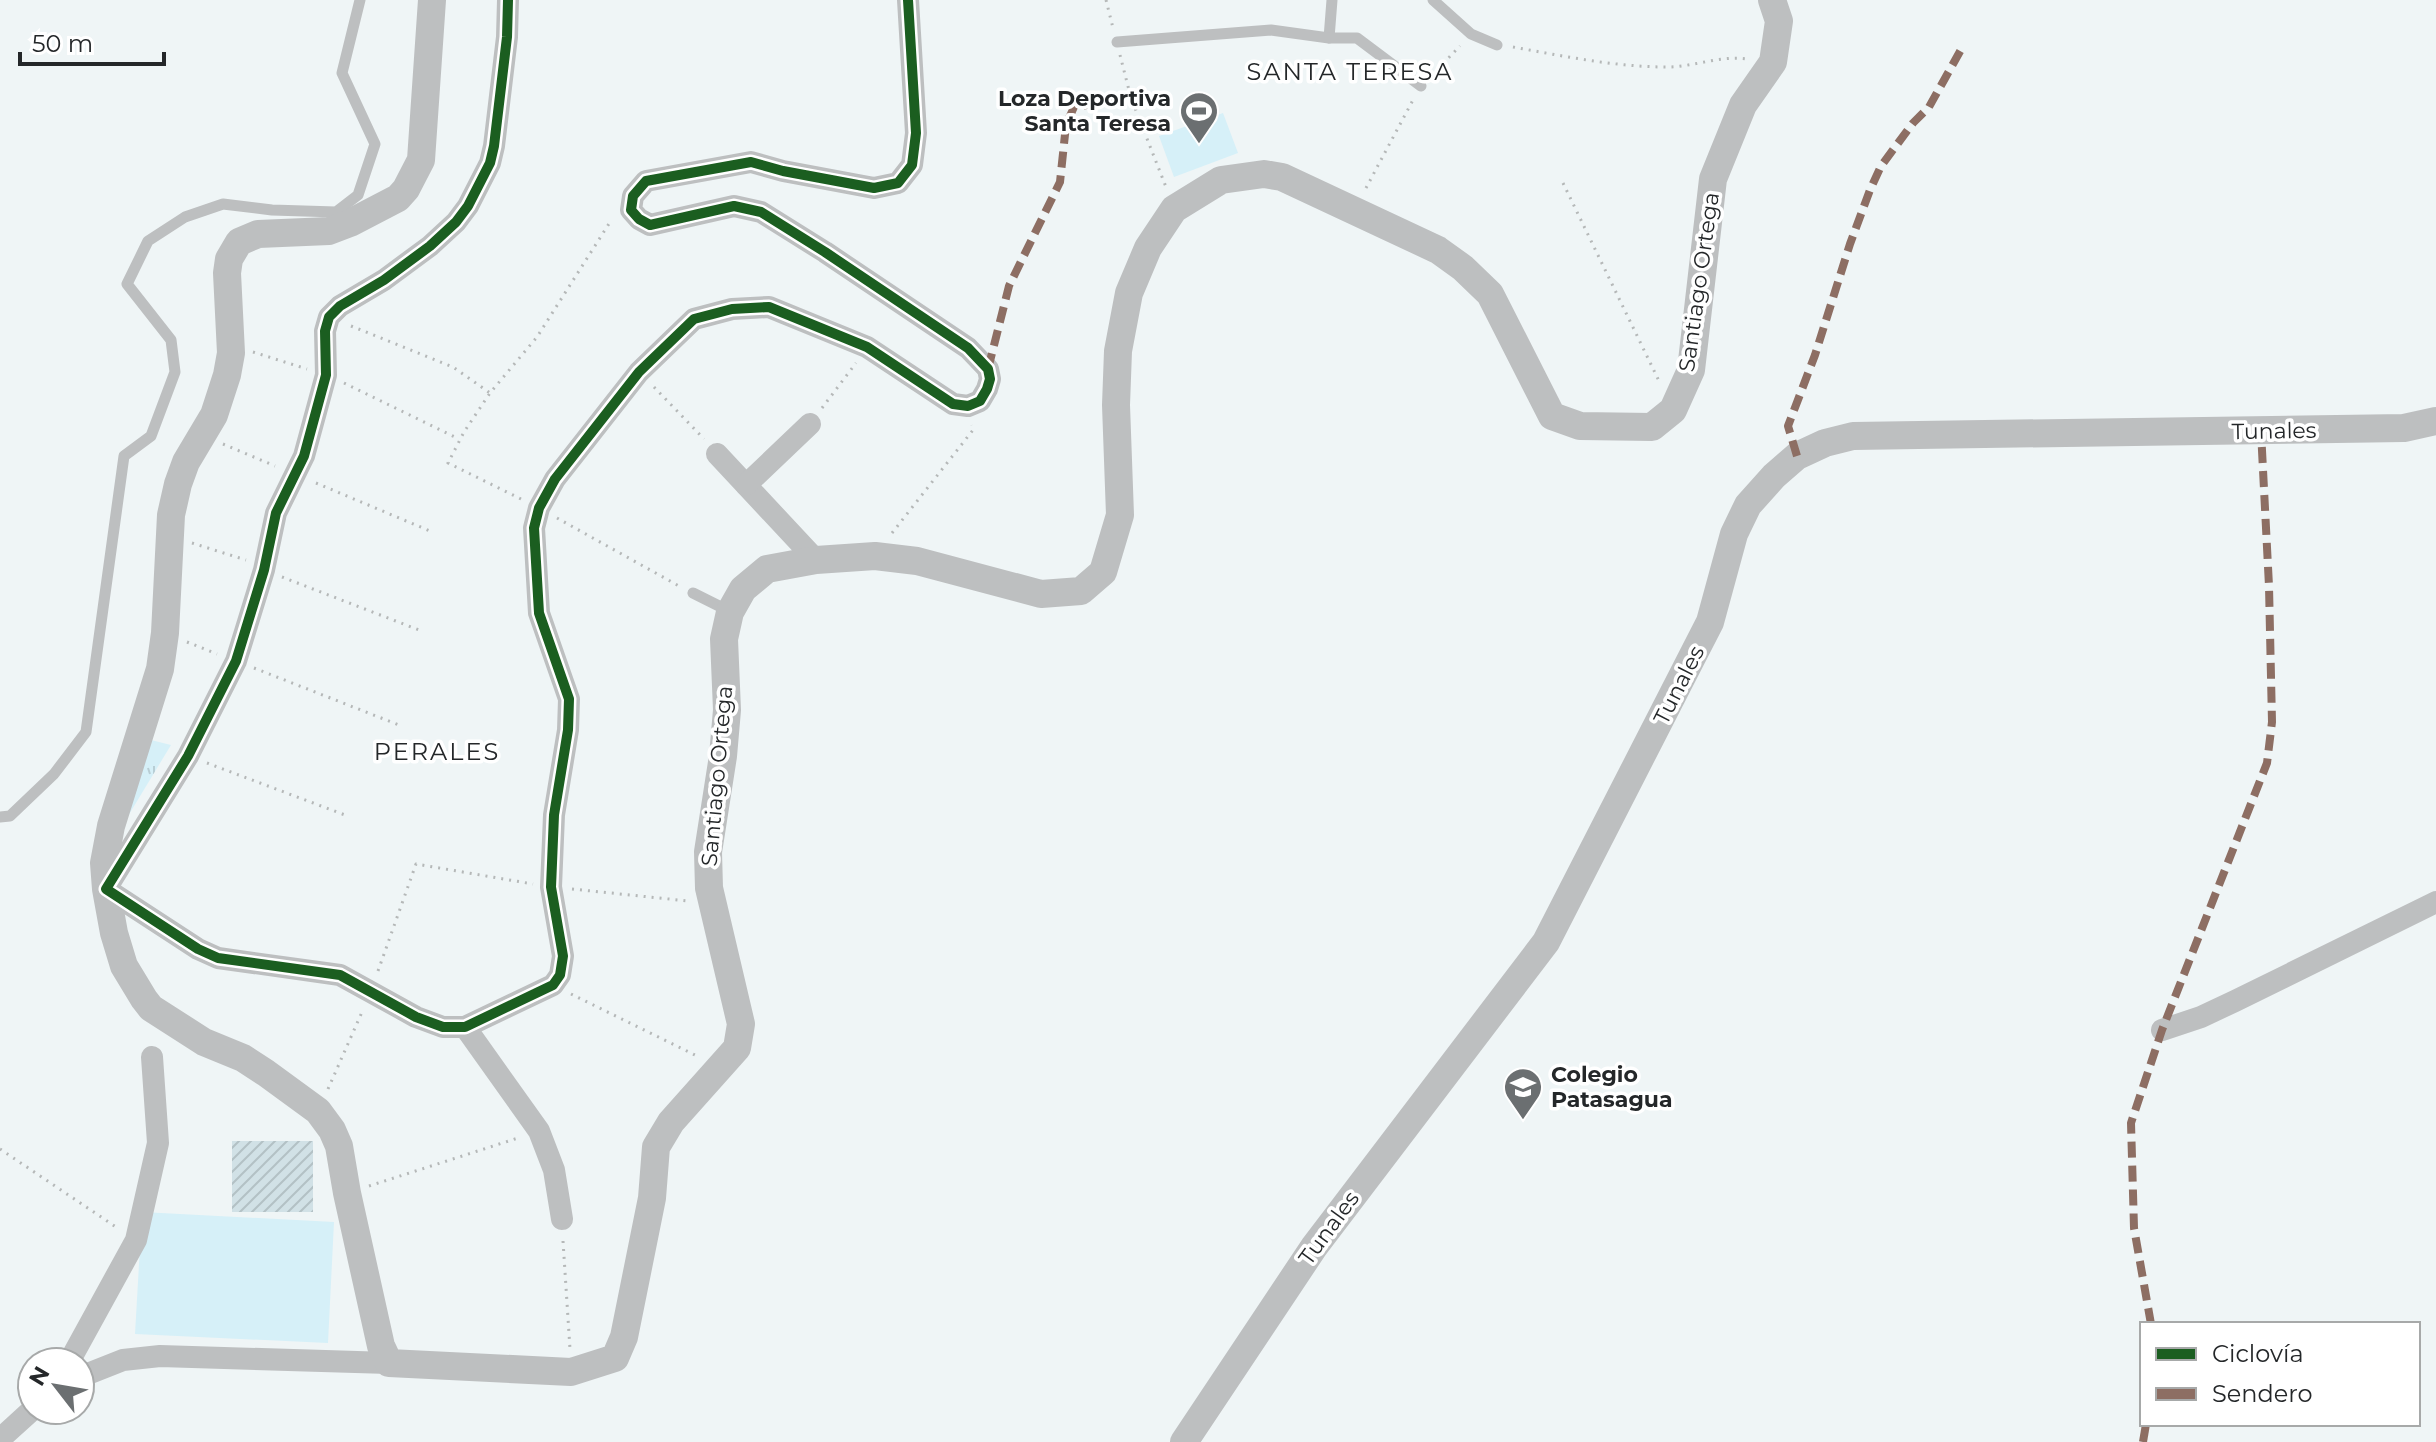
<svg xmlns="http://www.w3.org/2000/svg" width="2436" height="1442" viewBox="0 0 2436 1442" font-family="Montserrat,sans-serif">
<defs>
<pattern id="park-tufts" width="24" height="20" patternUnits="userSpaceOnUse" patternTransform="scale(2)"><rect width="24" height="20" fill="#d6f0f8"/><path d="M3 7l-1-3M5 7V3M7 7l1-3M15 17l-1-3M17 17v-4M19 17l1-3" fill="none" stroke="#b8ced5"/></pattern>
<pattern id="building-hatch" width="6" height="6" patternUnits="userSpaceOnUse" patternTransform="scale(2)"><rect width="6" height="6" fill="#d1e1e6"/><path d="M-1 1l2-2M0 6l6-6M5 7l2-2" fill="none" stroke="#b3c1c5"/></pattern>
</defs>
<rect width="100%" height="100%" fill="#eff5f6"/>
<g fill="#d6f0f8">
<polygon points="1223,113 1238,153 1174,177 1159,136"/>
<polygon points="142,1212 334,1222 328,1343 135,1334"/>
</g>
<polygon fill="url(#park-tufts)" points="147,739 171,745 122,826"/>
<rect fill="url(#building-hatch)" x="232" y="1141" width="81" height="71"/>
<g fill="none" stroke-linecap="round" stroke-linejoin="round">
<g stroke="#b5b8b8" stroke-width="3" stroke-dasharray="2 6" stroke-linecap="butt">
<polyline points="1106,0 1113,28"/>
<path d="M1513,47c50,9 102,20 154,20 27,0 53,-12 80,-8"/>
<polyline points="1120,55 1131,98 1166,187"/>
<polyline points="1432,75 1460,46"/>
<polyline points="1563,183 1659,381"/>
<polyline points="1366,188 1413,100"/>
<polyline points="351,326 453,367 490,393"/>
<polyline points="253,352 307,369"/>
<polyline points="344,383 459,439"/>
<polyline points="654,387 704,439"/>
<polyline points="822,408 856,363"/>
<polyline points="223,444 275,466"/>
<polyline points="316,483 430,531"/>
<polyline points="521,499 448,463 464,432 490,393 537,337 612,219"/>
<polyline points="557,518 679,586"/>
<polyline points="892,533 973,430 972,425"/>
<polyline points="192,543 246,560"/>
<polyline points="282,577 419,630"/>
<polyline points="187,642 217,654"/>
<polyline points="254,668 399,725"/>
<polyline points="207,763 345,815"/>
<polyline points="572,889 688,901"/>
<polyline points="378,971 416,864 533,884"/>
<polyline points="571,994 697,1056"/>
<polyline points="328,1089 362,1012"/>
<polyline points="0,1149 116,1227"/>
<polyline points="369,1186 518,1138"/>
<polyline points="563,1241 570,1349"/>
</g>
<g stroke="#bdbfc0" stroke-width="11">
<polyline points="1433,0 1471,34 1497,45"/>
<polyline points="1329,38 1332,0"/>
<polyline points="1117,42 1271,30 1329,38 1357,38 1421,86"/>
<polyline points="693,593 729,611"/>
<polyline points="0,817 10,816 54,774 86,732 124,456 151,436 175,372 171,340 127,284 148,241 185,217 223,204 272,210 336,212 358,195 375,144 342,73 360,0"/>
</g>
<g stroke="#bdbfc0" stroke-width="22">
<polyline points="508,0 507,37 494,146 490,163 468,206 456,222 430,246 384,280 340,306 329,317 325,331 326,375 304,456 276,513 264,570 236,661 188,756 106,889 198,949 218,958 340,975 416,1017 443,1027 465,1027 553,985 560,975 563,956 551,887 554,815 568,730 569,699 539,613 534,528 539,508 555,479 639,372 694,319 732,309 769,307 867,347 953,404 968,406 980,401 987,389 990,379 988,369 968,348 825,252 761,212 734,206 650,225 639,219 631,210 633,196 646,181 751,162 783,171 874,188 898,183 912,165 916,133 908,0"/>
<polyline points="717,454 816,560"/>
<polyline points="746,485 810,424"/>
<polyline points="465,1027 539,1131 554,1170 562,1219"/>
<polyline points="2162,1030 2201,1017 2235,1001 2436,902"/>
<polyline points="69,1362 136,1240 158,1143 152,1057"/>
<polyline points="80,1377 123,1360 160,1356 389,1363"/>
<polyline points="0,1439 32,1410"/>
</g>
<g stroke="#bdbfc0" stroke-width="28">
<polyline points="432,0 421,160 406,189 398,198 350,223 329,231 258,234 239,242 229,259 227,273 231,353 227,375 214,415 186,462 178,484 171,515 165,633 160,669 111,826 104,863 106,889 114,933 124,966 144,999 151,1008 204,1042 243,1058 266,1073 318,1111 332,1130 339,1146 347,1193 381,1346 389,1363 571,1372 615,1358 624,1337 652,1198 656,1147 671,1122 737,1048 741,1024 709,888 708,852 723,756 727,710 724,639 730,612 743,589 767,569 816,560 875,556 917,561 1041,594 1081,591 1103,572 1120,515 1116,405 1118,351 1129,293 1148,248 1174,209 1221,180 1264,174 1282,177 1438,250 1463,268 1490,294 1552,416 1580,426 1652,427 1673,410 1691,370 1713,179 1743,105 1773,62 1779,21 1772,0"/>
<polyline points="1184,1442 1314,1247 1546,942 1710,622 1734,534 1748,505 1774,476 1797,456 1825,443 1853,436 2404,428 2436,421"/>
</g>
<g stroke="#8d6e63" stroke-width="8" stroke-dasharray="16 8" stroke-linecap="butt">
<polyline points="988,369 1009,286 1060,182 1066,125 1074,107 1131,98"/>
<polyline points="1797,456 1788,426 1815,355 1850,244 1870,190 1881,166 1913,123 1929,107 1963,46"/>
<polyline points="2151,1324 2134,1228 2131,1123 2162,1030 2267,763 2272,722 2269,586 2261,431"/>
<polyline points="2143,1442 2146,1424"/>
</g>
<g stroke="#fff" stroke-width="15">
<polyline id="cycleway" points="508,0 507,37 494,146 490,163 468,206 456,222 430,246 384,280 340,306 329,317 325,331 326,375 304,456 276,513 264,570 236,661 188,756 106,889 198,949 218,958 340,975 416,1017 443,1027 465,1027 553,985 560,975 563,956 551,887 554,815 568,730 569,699 539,613 534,528 539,508 555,479 639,372 694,319 732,309 769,307 867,347 953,404 968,406 980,401 987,389 990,379 988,369 968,348 825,252 761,212 734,206 650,225 639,219 631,210 633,196 646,181 751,162 783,171 874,188 898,183 912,165 916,133 908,0"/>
</g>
<use href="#cycleway" stroke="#1b5e20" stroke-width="10"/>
</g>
<defs>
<g id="stadium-pin" transform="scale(2)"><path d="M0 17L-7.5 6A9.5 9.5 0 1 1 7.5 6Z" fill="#6b6f71" stroke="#fff"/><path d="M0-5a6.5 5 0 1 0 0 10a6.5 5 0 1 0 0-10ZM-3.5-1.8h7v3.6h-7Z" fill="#fff"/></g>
<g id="school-pin" transform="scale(2)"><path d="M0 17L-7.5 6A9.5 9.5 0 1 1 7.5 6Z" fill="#6b6f71" stroke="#fff"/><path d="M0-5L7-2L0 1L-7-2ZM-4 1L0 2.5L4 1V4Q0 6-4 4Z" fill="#fff"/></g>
</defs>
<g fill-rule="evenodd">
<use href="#stadium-pin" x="1199" y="111"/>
<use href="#school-pin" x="1523" y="1087"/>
</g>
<g text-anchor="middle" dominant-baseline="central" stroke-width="7" stroke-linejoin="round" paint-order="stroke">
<g font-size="22" font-weight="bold" fill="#242729" stroke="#fff" text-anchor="end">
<text x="1171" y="98">Loza Deportiva<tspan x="1171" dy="25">Santa Teresa</tspan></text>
<text x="1551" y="1074" text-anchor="start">Colegio<tspan x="1551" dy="25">Patasagua</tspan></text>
</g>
<g font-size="22" fill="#242729" stroke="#fff">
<text transform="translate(1699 282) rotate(-82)">Santiago Ortega</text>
<text transform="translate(2274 431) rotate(-1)">Tunales</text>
<text transform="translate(1679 685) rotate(-63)">Tunales</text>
<text transform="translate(717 776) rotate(-85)">Santiago Ortega</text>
<text transform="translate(1329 1228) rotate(-54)">Tunales</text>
</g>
<g font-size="24" letter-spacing="2" fill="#242729" stroke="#fff">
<text x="1350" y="71">SANTA TERESA</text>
<text x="437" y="751">PERALES</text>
</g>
</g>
<rect x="2140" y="1322" width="280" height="104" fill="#ffffff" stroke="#a7a9a9" stroke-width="2"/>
<rect x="2156" y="1348" width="40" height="12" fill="#1b5e20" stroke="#a7a9a9" stroke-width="2"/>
<text x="2212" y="1362" font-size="24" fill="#242729">Ciclovía</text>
<rect x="2156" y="1388" width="40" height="12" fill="#8d6e63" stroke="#a7a9a9" stroke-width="2"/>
<text x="2212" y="1402" font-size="24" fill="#242729">Sendero</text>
<g transform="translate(56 1386) rotate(301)"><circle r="38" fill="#ffffff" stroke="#a7a9a9" stroke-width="2"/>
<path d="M0-6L14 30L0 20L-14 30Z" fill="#6b6f71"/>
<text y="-12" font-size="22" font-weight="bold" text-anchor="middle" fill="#242729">N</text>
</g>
<path d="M20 52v12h144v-12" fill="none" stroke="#242729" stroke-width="4"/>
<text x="32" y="52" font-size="24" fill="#242729" stroke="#ffffff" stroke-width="6" paint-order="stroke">50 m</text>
</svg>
